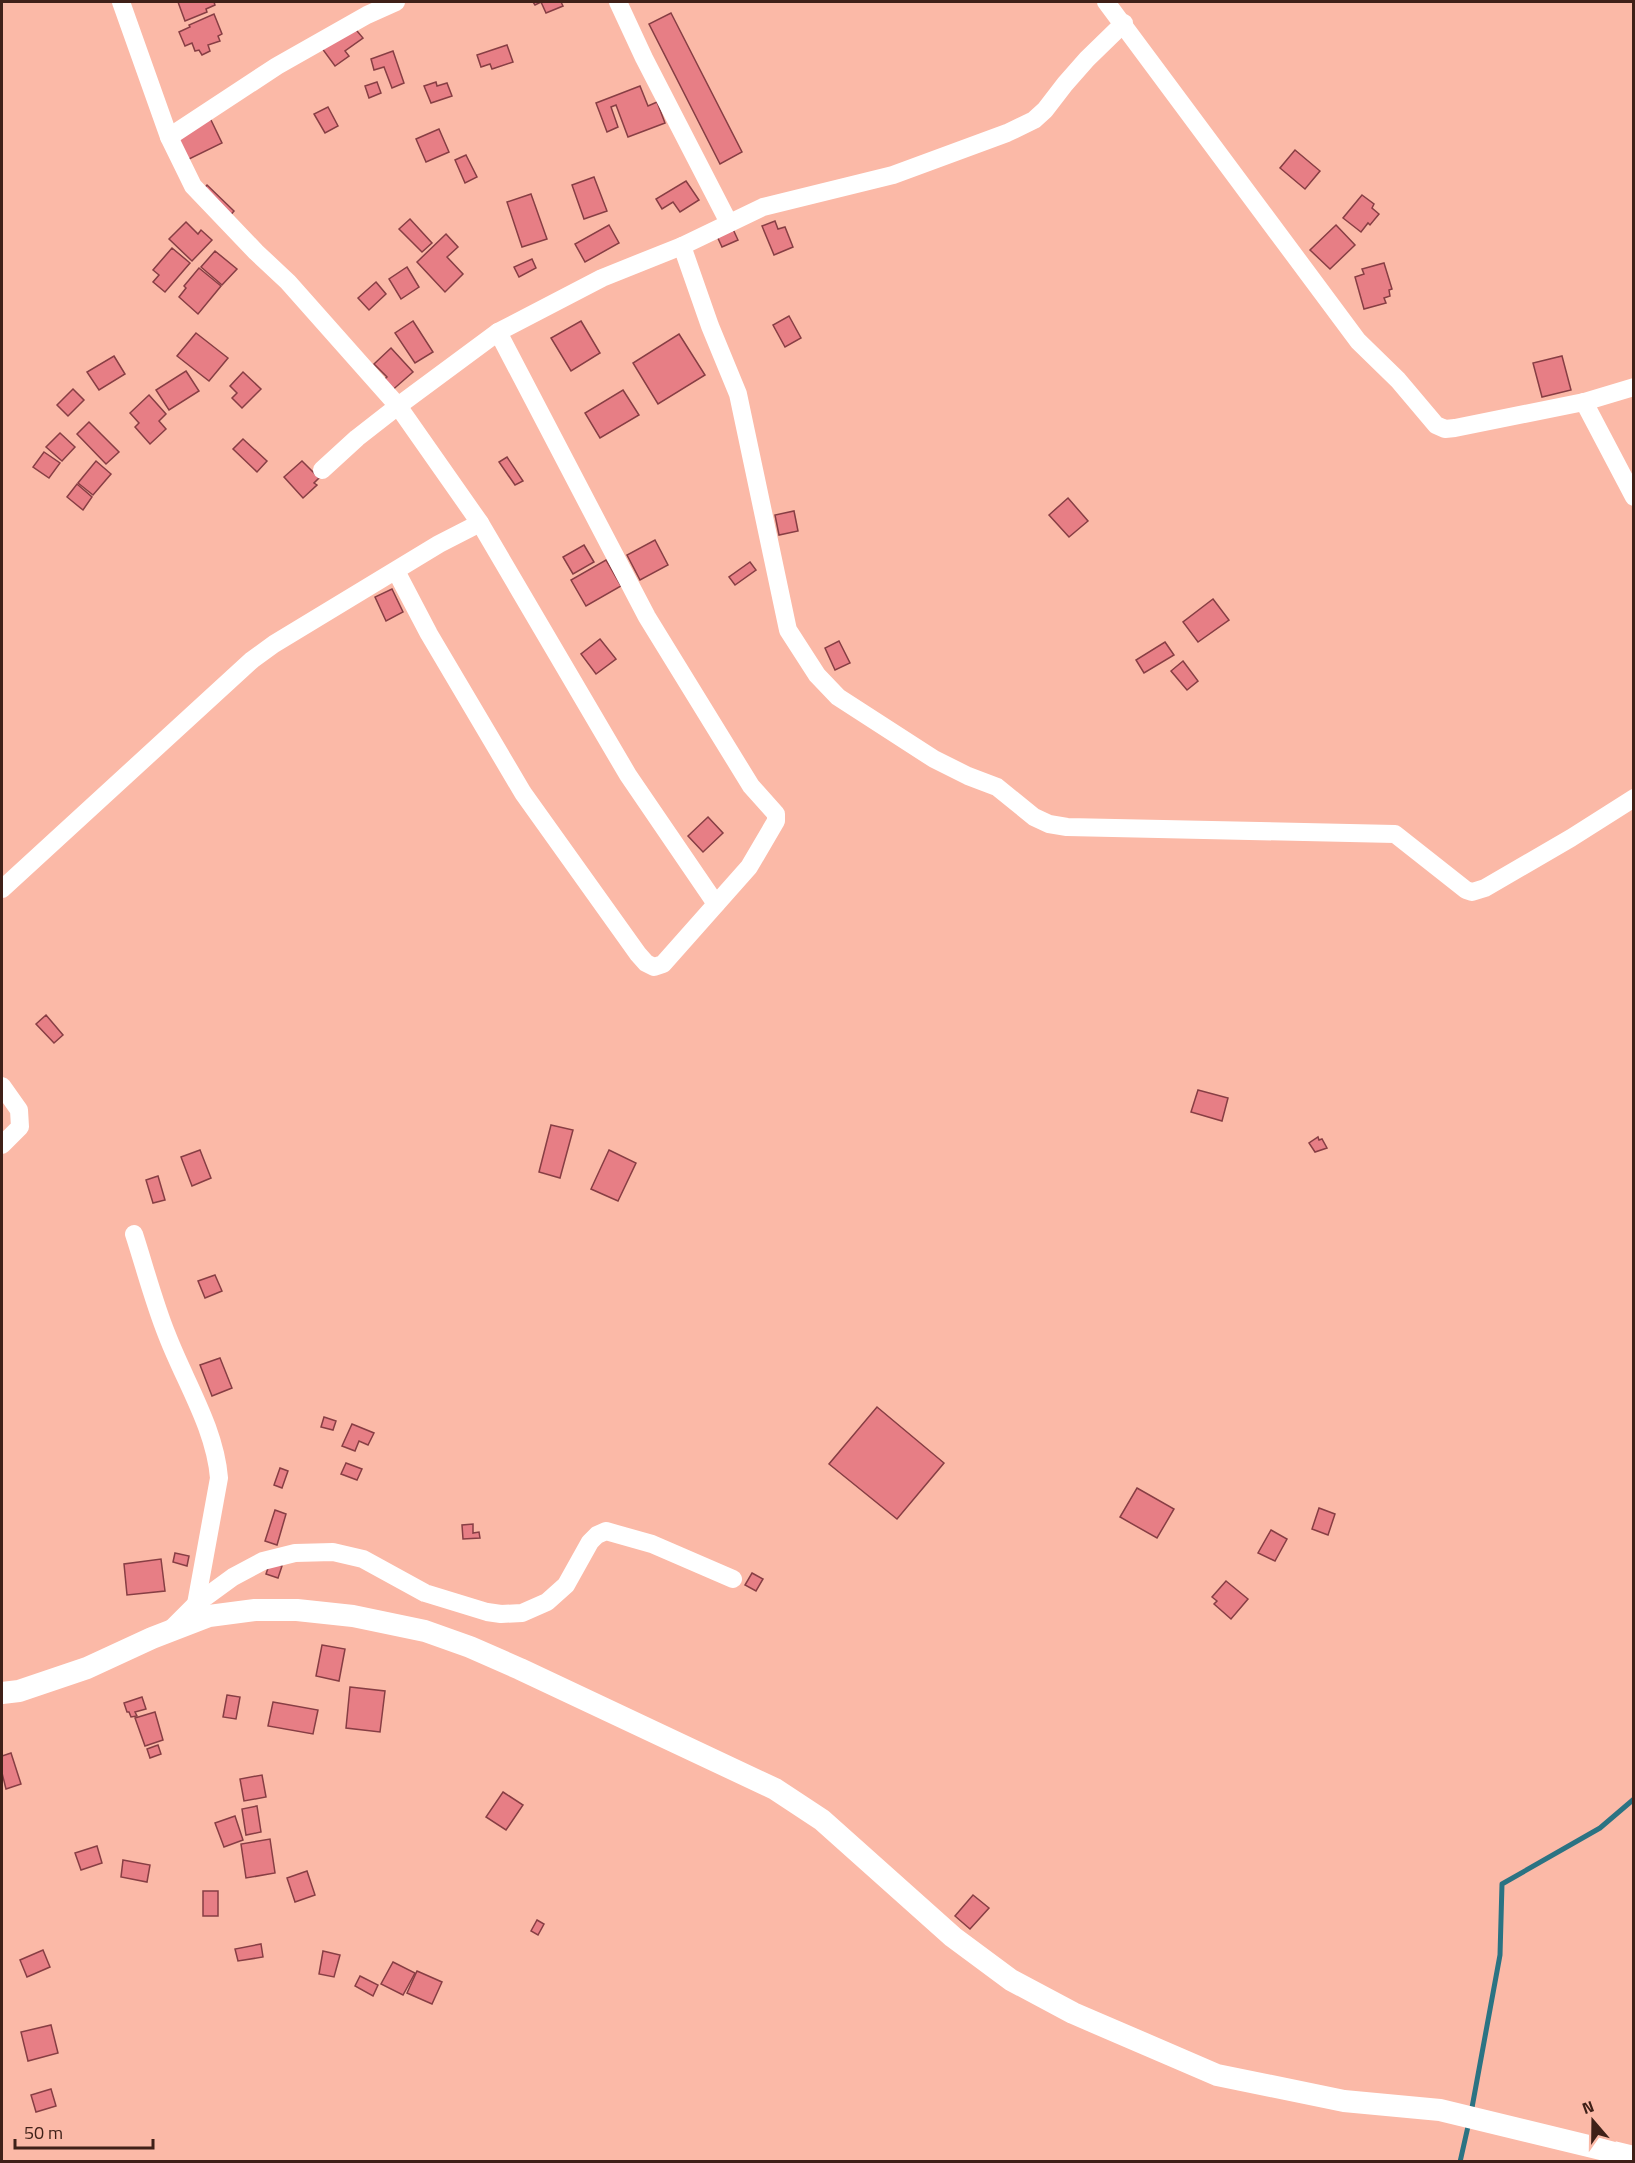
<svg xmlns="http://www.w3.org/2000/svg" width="1635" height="2163" viewBox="0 0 1635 2163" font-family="'Titillium Web',sans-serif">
<rect width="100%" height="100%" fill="#fbb9a7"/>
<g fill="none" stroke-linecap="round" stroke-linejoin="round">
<g stroke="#2b7383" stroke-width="5">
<polyline points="1471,2113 1500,1955 1502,1884 1600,1828 1634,1799"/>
<polyline points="1460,2162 1469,2122"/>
</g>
</g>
<g fill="#e77e85" stroke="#873e44" stroke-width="1.5">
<polygon points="178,2 214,2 215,5 206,9 207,12 185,21"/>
<polygon points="533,2 561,2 563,6 546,13 541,2 535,5"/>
<polygon points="671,13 742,152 720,164 649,24"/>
<polygon points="214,14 222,34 218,36 220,41 208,45 210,51 202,55 199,50 195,51 192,43 185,46 179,32 190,27 189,25"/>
<polygon points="352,25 363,38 345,51 349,56 335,66 321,47"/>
<polygon points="507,45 513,62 492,69 490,64 481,67 477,55"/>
<polygon points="393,51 404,83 392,88 384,67 374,70 371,59"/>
<polygon points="377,82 381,93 369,98 365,86"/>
<polygon points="436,82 437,86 447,83 452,96 431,103 424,86"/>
<polygon points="640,86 648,106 657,102 665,123 628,137 616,105 611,107 618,127 607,132 596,103"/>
<polygon points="328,107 338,126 325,133 314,114"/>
<polygon points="210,118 222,143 185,161 173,136"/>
<polygon points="439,129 449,152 426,162 416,139"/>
<polygon points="1295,150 1320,171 1305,189 1280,168"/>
<polygon points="466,155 477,177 465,183 455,160"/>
<polygon points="594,177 607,211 584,219 572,185"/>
<polygon points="686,181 699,200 680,212 673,202 662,209 656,199"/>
<polygon points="207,185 234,211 228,218 201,192"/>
<polygon points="531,194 547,239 522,247 507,202"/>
<polygon points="1362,195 1374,204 1372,208 1379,214 1370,225 1368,223 1361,232 1343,218"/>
<polygon points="410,219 432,243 422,252 399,229"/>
<polygon points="775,221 778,229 785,227 793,247 774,255 762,226"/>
<polygon points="186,222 198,234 201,230 212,240 192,261 169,239"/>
<polygon points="609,225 619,243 585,262 575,244"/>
<polygon points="1336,225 1355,245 1330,269 1310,250"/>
<polygon points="732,227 738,240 722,247 716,234"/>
<polygon points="446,234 458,247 447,257 463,274 445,292 417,262"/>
<polygon points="172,248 190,263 165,292 153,282 159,275 153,270"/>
<polygon points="215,251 237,269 222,285 201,267"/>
<polygon points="532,259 536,268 519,277 514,267"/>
<polygon points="1384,263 1392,289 1389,290 1390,296 1384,298 1386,303 1364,309 1355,277 1364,274 1362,269"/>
<polygon points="407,267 419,287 401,299 389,279"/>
<polygon points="199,268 221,286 198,314 179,297 186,288 184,286"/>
<polygon points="376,282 386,294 369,310 358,298"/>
<polygon points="789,316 801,338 785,347 773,325"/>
<polygon points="413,321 433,352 415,363 395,333"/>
<polygon points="581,321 600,353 571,371 551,338"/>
<polygon points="196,333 228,358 209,381 177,356"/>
<polygon points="679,334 705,375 658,404 633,363"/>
<polygon points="391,348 413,372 389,393 380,383 387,377 374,364"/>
<polygon points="114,356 125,374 99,390 87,372"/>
<polygon points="1562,356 1571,390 1542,397 1533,363"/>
<polygon points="186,371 199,391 169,410 156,390"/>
<polygon points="243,372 261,389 242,408 232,398 237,393 230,386"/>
<polygon points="73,389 84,400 68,416 57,405"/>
<polygon points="623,390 639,415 600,438 585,413"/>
<polygon points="149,395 166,414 159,421 166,429 150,444 135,427 139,423 130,413"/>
<polygon points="89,422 119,452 106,464 77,434"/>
<polygon points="60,433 75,447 62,461 46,447"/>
<polygon points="243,439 267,461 257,472 233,449"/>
<polygon points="44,452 60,463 49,478 33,467"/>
<polygon points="507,457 523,481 515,485 499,462"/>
<polygon points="96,461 111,474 93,495 78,483"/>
<polygon points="302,461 319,478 314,483 317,485 303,498 284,477"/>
<polygon points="77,484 92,497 83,510 67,497"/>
<polygon points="1068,498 1088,521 1069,537 1049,515"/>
<polygon points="794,511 798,531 779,535 775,515"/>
<polygon points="655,540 668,565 640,580 627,555"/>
<polygon points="584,545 594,562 573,574 563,557"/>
<polygon points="606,560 621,586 586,606 571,580"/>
<polygon points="750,562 756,570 735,585 729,577"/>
<polygon points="392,589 403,612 386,621 375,597"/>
<polygon points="1213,599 1229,620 1198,642 1183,622"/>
<polygon points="600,639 616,659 596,674 581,654"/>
<polygon points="839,641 850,663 835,670 825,648"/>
<polygon points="1165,642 1174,655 1144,673 1136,660"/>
<polygon points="1183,661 1198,681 1187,690 1171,671"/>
<polygon points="708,817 723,833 703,852 688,836"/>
<polygon points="46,1015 63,1035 54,1043 36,1024"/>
<polygon points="1198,1090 1228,1098 1222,1121 1191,1112"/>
<polygon points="551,1125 573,1130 560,1178 539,1172"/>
<polygon points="1318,1137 1319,1140 1322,1139 1327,1148 1315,1152 1309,1143"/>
<polygon points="200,1150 211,1178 192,1186 181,1157"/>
<polygon points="609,1150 636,1163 618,1201 591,1189"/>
<polygon points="158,1176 165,1200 153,1203 146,1180"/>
<polygon points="215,1275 222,1291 205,1298 198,1281"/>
<polygon points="220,1358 232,1388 212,1396 200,1365"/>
<polygon points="877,1407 944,1463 897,1519 829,1464"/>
<polygon points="324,1417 336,1421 333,1430 321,1427"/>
<polygon points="352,1424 374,1433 368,1445 359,1441 355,1451 342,1446"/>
<polygon points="346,1463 362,1469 357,1480 341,1474"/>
<polygon points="280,1468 288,1471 282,1488 274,1485"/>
<polygon points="1137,1488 1174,1509 1157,1538 1120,1517"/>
<polygon points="1319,1508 1335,1514 1328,1535 1312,1529"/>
<polygon points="275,1510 286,1514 277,1545 265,1541"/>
<polygon points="473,1524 473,1533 479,1532 480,1538 463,1539 462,1525"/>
<polygon points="1271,1530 1287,1539 1275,1561 1258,1553"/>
<polygon points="175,1553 189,1556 187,1566 173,1562"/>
<polygon points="161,1559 165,1591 127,1595 124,1564"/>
<polygon points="270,1562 282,1566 278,1578 266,1574"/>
<polygon points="752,1573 763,1579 756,1591 745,1585"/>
<polygon points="1226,1581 1248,1599 1231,1619 1214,1604 1217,1601 1212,1597"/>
<polygon points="322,1645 345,1649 339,1681 316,1676"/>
<polygon points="350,1687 385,1691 380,1732 346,1728"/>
<polygon points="227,1695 240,1697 236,1719 223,1717"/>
<polygon points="142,1697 146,1709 135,1712 137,1716 131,1717 129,1712 127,1712 124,1703"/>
<polygon points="273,1702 318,1710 313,1734 268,1726"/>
<polygon points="155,1712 163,1740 145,1746 135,1718"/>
<polygon points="158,1745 161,1754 150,1758 147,1749"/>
<polygon points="11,1753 21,1784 6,1789 2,1773 2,1756"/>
<polygon points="262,1775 266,1797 244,1801 240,1779"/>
<polygon points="503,1792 523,1805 506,1830 486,1817"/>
<polygon points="257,1806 261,1832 246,1835 242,1809"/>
<polygon points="235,1816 243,1840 224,1847 215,1823"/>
<polygon points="270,1839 275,1873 246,1878 241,1844"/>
<polygon points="97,1846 102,1863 81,1870 75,1853"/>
<polygon points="123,1860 150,1865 147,1882 121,1877"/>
<polygon points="307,1871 315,1895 295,1902 287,1878"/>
<rect x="203" y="1891" width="15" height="25"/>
<polygon points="973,1895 989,1908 970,1929 955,1916"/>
<polygon points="537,1920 544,1924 538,1935 531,1931"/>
<polygon points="261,1944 263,1957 238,1961 235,1949"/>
<polygon points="43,1950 50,1967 27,1977 20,1960"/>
<polygon points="323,1951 340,1955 334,1977 319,1974"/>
<polygon points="393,1962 415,1973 403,1995 381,1984"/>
<polygon points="417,1971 442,1982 432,2004 407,1993"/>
<polygon points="360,1976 378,1985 373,1996 355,1986"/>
<polygon points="51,2025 58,2053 28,2061 21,2032"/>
<polygon points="51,2089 56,2106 36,2112 31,2095"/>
</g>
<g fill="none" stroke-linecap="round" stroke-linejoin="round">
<g stroke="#fff" stroke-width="18">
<polyline points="121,2 169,137 193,186 256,252 288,282 398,406 480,523 628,775 716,904"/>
<polyline points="618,2 644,58 729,223"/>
<polyline points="1106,2 1358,341 1398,380 1436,425 1445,429 1455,428 1584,402 1634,387"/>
<polyline points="169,137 277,66 367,15 396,2"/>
<polyline points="682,246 710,326 738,394 788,630 817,675 838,697 934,759 968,776 997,787 1034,817 1049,824 1067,827 1395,834 1466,890 1472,892 1485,888 1571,838 1634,798"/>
<polyline points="1584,402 1634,497"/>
<polyline points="322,470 357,438 398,406 498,332 602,278 682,246 763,207 893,175 1007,133 1034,120 1045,110 1065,84 1087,59 1124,23"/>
<polyline points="396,571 429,634 523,793 638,954 646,963 654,967 663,964 749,867 776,821 776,814 751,786 647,617 498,332"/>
<polyline points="2,889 252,660 274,644 439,544 480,523"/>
<polyline points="2,1086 19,1110 20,1127 2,1145"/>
<path d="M134,1234c11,34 20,69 33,101 18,47 48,93 52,143l-23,126"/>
<polyline points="172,1628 196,1604 233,1577 263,1561 295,1553 333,1552 363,1559 425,1593 487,1612 501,1614 522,1613 547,1602 566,1585 590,1542 597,1535 606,1531 652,1544 733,1579"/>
</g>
<polyline stroke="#fff" stroke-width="22" points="2,1693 19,1691 87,1668 152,1638 209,1616 255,1610 297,1610 353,1616 425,1631 470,1647 520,1669 775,1789 822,1820 953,1937 1011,1980 1073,2013 1217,2075 1344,2101 1440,2110 1634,2157"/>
</g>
<rect width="1635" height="2163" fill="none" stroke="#3f2018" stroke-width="6"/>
<g transform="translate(1593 2121) rotate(340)" stroke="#fbb9a7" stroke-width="4.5" paint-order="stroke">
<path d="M0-4.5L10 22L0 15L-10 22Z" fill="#3f2018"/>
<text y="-9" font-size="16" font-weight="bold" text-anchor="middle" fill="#3f2018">N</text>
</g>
<path d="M15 2139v9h138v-9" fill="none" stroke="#3f2018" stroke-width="3"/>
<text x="24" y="2139" font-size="18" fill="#3f2018" stroke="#fbb9a7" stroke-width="4.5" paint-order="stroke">50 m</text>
</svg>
